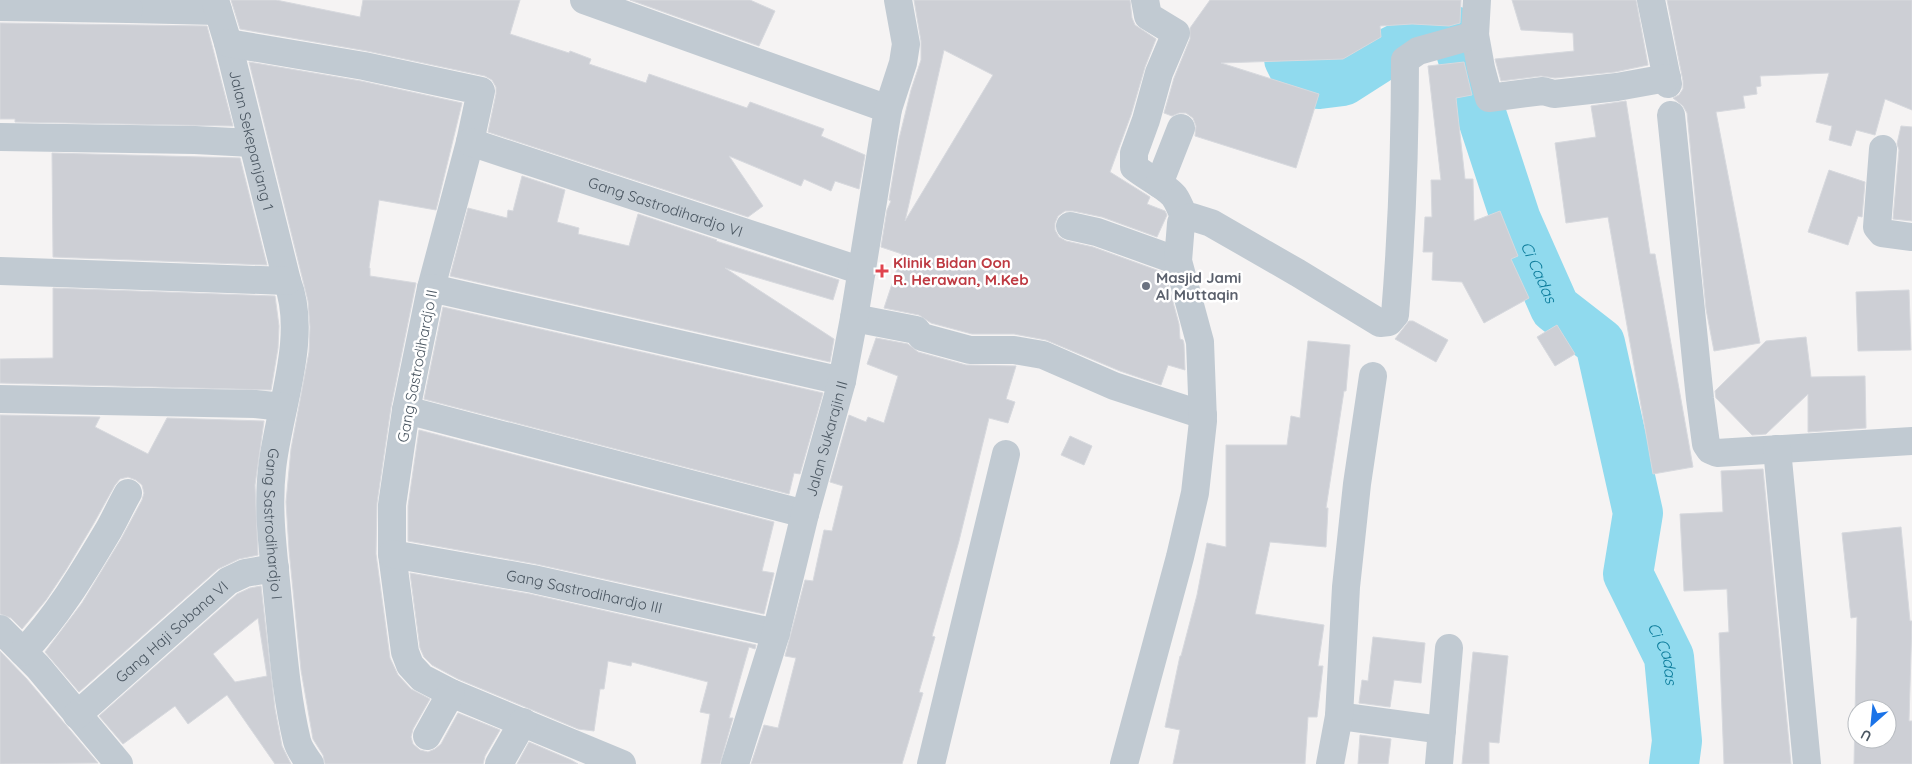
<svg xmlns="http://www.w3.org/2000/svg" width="1912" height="764" viewBox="0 0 1912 764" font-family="Quicksand,sans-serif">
<rect width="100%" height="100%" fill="#f5f3f3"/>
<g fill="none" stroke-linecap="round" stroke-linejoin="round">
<path stroke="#90daee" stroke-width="50" id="s1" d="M1285,0l4,59 5,10 10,10 15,5 24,-3 36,-23 47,-24 28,-3 62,189 39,88 45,35 38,170 -10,61 41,83 8,84 -3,23"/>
</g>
<g fill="#cdcfd5" stroke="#d7d9de" fill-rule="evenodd">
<polygon points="231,0 276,0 360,17 363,0 520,0 510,34 569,53 570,51 591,59 589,64 646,83 649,74 747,108 750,102 824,129 821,136 865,155 859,189 835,181 831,191 804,179 801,186 729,156 763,206 748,217 488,132 496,94 496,87 492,80 485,76 367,51 240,29"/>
<polygon points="630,0 750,0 775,11 759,46"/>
<path d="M914,0h216l2,18 3,7 21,14 -11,28 -14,48 -21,57 40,25 -3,7 18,7 2,4 -10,22 -55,-20 -29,-6h-8l-7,5 -3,7v7l4,7 7,4 27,6 72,26 14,51 1,15 3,1 1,4 1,26 -17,-5 -7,20 -41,-14 -74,-31 -32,-6h-42l-41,-11 -12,-8 -35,-7 18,-54 -21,-7 6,-37 4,-9 -2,-1 10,-61 12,-49 10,-30v-19zM944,50l49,25 -88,146 11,-48z"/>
<polygon points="1210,0 1461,0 1460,23 1449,26 1412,24 1380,26 1381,37 1343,59 1221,63 1319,94 1296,168 1195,136 1196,126 1193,118 1186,113 1179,113 1172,116 1164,113 1174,78 1190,39 1190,28"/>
<polygon points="1512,0 1636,0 1648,65 1615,72 1555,78 1541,76 1501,81 1495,59 1574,51 1573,33 1521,30"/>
<polygon points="1667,0 1912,0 1912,110 1885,99 1875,135 1856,130 1851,146 1829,140 1832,126 1816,122 1829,73 1760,76 1761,86 1756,87 1757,94 1743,96 1745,108 1716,112 1760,343 1714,351 1706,309 1687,113 1683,106 1673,98 1679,95 1683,89 1683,81"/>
<polygon points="0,23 207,26 233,126 15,122 15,119 0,119"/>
<polygon points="249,62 361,81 462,103 436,210 379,200 369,268 370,268 370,276 416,283 391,407 377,503 376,554 390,658 398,675 411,689 430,699 413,729 411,737 413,744 420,750 428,752 435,749 441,744 458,713 500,730 485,756 483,764 325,764 323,755 313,739 301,670 289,550 286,502 291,449 309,352 310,327 308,301"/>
<polygon points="1464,62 1472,95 1456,98 1465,179 1473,179 1474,221 1500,211 1518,256 1511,259 1529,298 1484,323 1462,282 1432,280 1433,252 1423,252 1425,217 1432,217 1431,180 1441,180 1428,66"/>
<polygon points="1626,101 1650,254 1655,254 1693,467 1653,474 1608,217 1566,223 1555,143 1596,137 1591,106"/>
<polygon points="1901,126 1912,127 1912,221 1893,219 1899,150 1897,144"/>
<polygon points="52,153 240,158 267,265 53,257"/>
<polygon points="1829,170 1865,182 1862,217 1858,216 1848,245 1808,232"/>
<polygon points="522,176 565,190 557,222 579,228 578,234 629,246 638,214 717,240 716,241 839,280 833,300 725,268 834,339 830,362 450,276 468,208 507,218 508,210 513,211"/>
<polygon points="53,288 275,296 279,326 278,348 271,390 0,383 0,359 53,358"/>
<polygon points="1909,290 1911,350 1858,351 1856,292"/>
<polygon points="443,307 823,393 800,474 794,473 789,494 424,399"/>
<polygon points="1409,321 1413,321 1448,340 1436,362 1395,339"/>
<polygon points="1557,325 1575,354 1555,366 1537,337"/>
<polygon points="1806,337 1811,377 1865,376 1866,428 1808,432 1808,394 1766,434 1752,435 1716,398 1715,391 1766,341"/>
<polygon points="876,338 908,344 918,352 966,365 1016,366 1006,399 1015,402 1008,423 989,418 959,541 932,636 935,637 919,692 923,693 902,764 751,764 764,725 778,728 796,658 785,656 805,580 813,581 824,530 832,531 843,486 830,482 849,415 866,422 868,417 884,423 898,376 867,364"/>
<polygon points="1308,341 1350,345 1346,391 1344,391 1326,508 1328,508 1326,547 1270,542 1255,614 1324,625 1318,666 1323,666 1317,717 1308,717 1305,764 1173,764 1180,730 1165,727 1180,656 1181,656 1197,595 1207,543 1226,547 1226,445 1287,445 1291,416 1300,418"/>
<polygon points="0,415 100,417 95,427 148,454 167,418 264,421 255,485 258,555 239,559 218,569 79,692 45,652 82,603 121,539 142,500 144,493 142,485 136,480 128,477 120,479 115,485 94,523 66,570 46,600 22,629 11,618 0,614"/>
<polygon points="419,430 774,522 762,571 774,573 764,614 536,564 408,541 408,506"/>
<polygon points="1070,436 1092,446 1084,465 1061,455"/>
<polygon points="1763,469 1791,764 1724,764 1719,633 1729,632 1727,589 1684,591 1680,514 1723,512 1721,471"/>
<path d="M1901,527l9,94h2l-3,100h3v43h-58l3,-147 -6,1 -9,-85zM1857,709h30v30h-30z"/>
<polygon points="410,573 530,594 756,645 755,649 749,647 729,718 733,718 720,764 701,764 710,714 700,712 708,682 632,662 631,666 608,661 604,689 600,689 594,731 578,729 458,679 432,665 424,657 420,648"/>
<path d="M261,586l14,123 7,37 9,18h-16l-48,-69 -39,29 -13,-18 -52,38 -24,-28 138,-122 13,-6zM258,618l9,58 -32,6 -22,-28z"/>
<polygon points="1373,637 1425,643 1421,683 1394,680 1390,707 1359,703 1362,680 1368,681"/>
<polygon points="0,651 26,678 98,763 0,764"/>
<polygon points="1473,652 1508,656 1499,743 1489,742 1489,764 1462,764"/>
<polygon points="1360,735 1391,739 1388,764 1358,764"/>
<polygon points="529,742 571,760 578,764 517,764"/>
</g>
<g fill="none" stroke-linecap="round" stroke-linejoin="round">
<g stroke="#c1cad2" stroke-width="28">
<polyline points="129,0 129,9 218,11"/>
<path id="s2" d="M215,0l13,43 59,238c22,56 -9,130 -15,188 -5,43 2,89 6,132 5,47 8,94 19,140 2,8 8,16 13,23"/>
<polyline points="584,0 888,109"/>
<path d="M1145,0l3,16 28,17 -17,40 -13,47 -12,33v14c12,10 32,19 40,29 5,7 8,16 11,23"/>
<polyline points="1651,0 1668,84"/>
<polyline points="0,7 129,9"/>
<polyline points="1475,35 1481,68 1489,98 1543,91 1554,94 1617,87 1667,78"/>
<polyline points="228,43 364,66 481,91 470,142 431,288 406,410 392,505 392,554 405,652 410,665 422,678 451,693 622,764"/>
<polyline points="1671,115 1700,399 1706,444 1710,450 1717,453 1912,441"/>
<polyline points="0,137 195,140 252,143"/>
<path id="s3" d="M470,142l392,129"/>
<polyline points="1883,149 1877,227 1882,233 1912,237"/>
<polyline points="1159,184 1181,128"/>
<polyline points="1070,226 1097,232 1178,261"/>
<polyline points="0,271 287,281"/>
<polyline points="431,288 842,381"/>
<polyline points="854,318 916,330 922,337 970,350 1014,350 1043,355 1114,386 1203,415"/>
<polyline points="0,399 255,404 283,407"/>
<polyline points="406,410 805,514"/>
<polyline points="1777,449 1807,764"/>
<path id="s4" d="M392,554l141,25 243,54"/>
<polyline points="0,629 38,667 119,764"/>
<path d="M23,652c34,-35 60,-79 85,-121 7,-12 13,-26 20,-38"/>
<path id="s5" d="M77,715l151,-134 17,-8 30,-5"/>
<polyline points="1339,716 1442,730"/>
<polyline points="427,736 451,693"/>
<polyline points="499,764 523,722"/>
<path id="s6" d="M735,764l41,-131 29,-119 37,-133 12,-63 34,-209 15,-46 3,-19 -8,-44"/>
<polyline points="931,764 1006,454"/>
<path d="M1124,764l56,-207 15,-64 8,-72 -3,-79 -22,-81 3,-38 4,-4 7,-2 19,6 87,50 82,50 9,-1 6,-7c7,-85 10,-170 10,-255l13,-9 57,-16 2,-35"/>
<polyline points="1330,764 1339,716 1346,587 1357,484 1373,376"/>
<polyline points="1439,764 1449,648"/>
</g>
</g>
<path fill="#e0444e" stroke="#fff" stroke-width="2" d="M879.5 263.5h5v5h5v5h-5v5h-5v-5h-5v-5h5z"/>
<circle fill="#6b7280" stroke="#fff" stroke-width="2" cx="1146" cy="286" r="5"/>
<g text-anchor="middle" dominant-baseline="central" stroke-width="5" stroke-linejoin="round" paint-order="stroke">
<g font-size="15" fill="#4a5661" stroke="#fff">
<text stroke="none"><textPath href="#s2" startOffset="145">Jalan Sekepanjang 1</textPath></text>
<text stroke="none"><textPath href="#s3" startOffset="206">Gang Sastrodihardjo VI</textPath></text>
<text transform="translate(417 366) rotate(-79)">Gang Sastrodihardjo II</text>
<text stroke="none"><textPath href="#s6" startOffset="338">Jalan Sukarajin II</textPath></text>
<text stroke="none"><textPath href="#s2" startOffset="536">Gang Sastrodihardjo I</textPath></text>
<text stroke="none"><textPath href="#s4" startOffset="196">Gang Sastrodihardjo III</textPath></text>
<text stroke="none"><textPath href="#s5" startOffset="126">Gang Haji Sobana VI</textPath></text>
</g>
<g font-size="15" font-weight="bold" fill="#be3a42" stroke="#fff" text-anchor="start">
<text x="893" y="262">Klinik Bidan Oon<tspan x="893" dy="17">R. Herawan, M.Keb</tspan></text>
</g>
<g font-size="15" font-weight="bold" fill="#5b616d" stroke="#fff" text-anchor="start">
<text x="1156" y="277">Masjid Jami<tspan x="1156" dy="17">Al Muttaqin</tspan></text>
</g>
<g font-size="16" font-style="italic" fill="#0c7c9b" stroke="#fff">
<text stroke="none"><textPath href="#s1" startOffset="504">Ci Cadas</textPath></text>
<text stroke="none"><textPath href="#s1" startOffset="924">Ci Cadas</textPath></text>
</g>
</g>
<g transform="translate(1872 724) rotate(207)"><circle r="24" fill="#ffffff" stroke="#b7bbc0"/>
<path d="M0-4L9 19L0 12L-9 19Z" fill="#1a73e8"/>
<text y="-8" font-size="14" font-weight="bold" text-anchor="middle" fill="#4a5661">U</text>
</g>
</svg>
